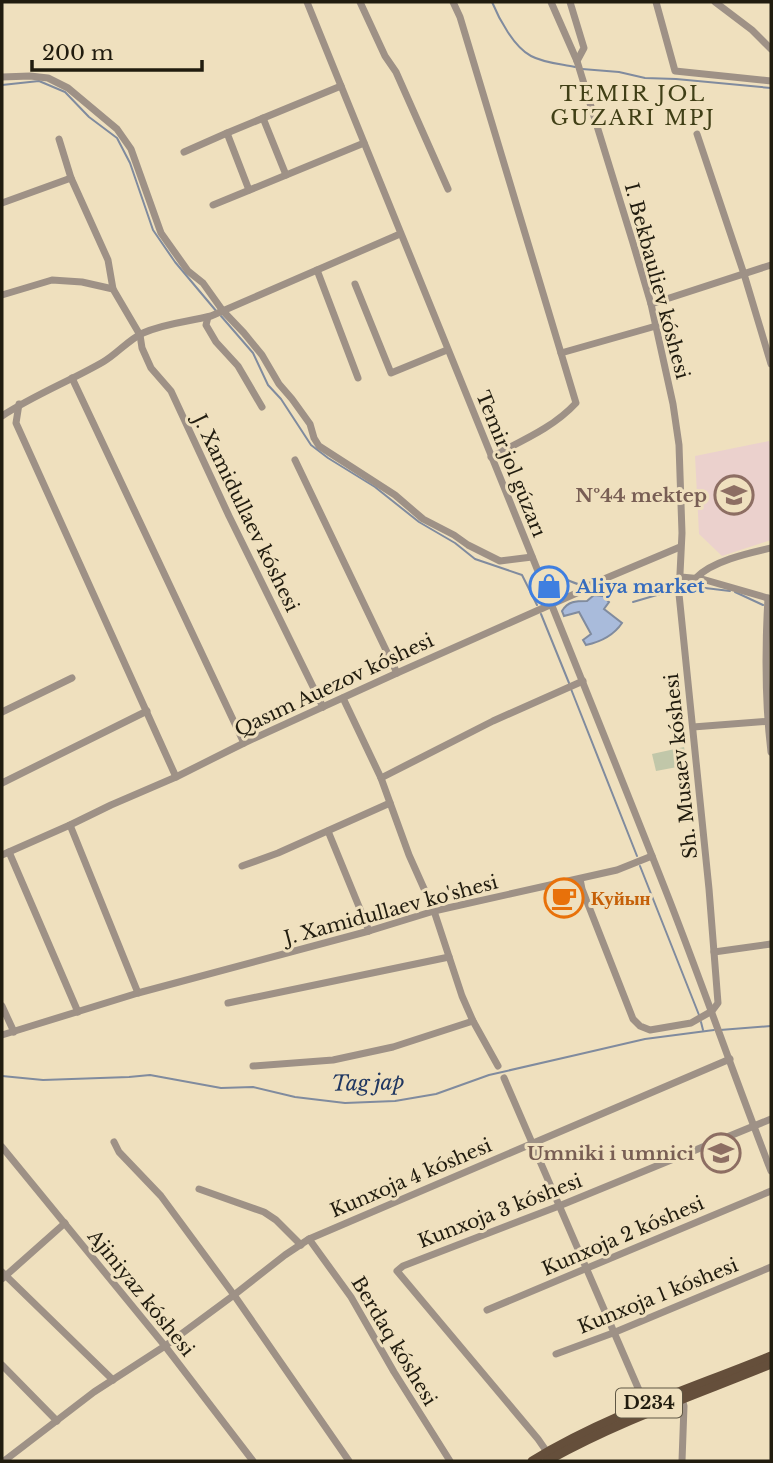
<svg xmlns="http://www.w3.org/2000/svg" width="773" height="1463" viewBox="0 0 773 1463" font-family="'Libre Baskerville',serif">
<rect width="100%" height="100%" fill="#efe0be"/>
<polygon fill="#ebd1cd" points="769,441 771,450 771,540 722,556 699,534 695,456"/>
<polygon fill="#c1c7a9" points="684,747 688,765 656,771 652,754"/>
<path fill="#a9bbdb" stroke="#808b9e" stroke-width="2" d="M594,595l9,1 6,6 -5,7 18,14c-8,12 -22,19 -36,22l-3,-5 8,-6 -12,-22 -15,4 -2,-5c6,-10 14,-10 25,-10z"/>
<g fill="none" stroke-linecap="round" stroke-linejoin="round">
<g stroke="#808b9e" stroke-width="2">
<path d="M492,2c7,17 22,45 39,54 13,7 30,8 44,11"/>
<polyline points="582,69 619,72 645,78 676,79 771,88"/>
<polyline points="2,85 39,81 65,92 89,117 117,138 130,163 153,230 175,262 217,312"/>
<polyline points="221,316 253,353 268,385 281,399 311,445 328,458 375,487 419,522 455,543 475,559 522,575 537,605"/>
<path d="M548,573c12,2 21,9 33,12"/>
<polyline points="684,588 705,588 730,591"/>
<polyline points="735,592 763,605"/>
<polyline points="633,602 674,590"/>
<polyline points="541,614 569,683"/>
<polyline points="571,689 637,856"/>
<polyline points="640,866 699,1015"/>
<polyline points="701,1022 703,1030"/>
<polyline points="720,1030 771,1026"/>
<polyline points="2,1076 43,1080 129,1077 150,1075 221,1088 253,1087 295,1097 345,1103 395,1101 436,1094 489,1075 576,1055 645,1039 714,1030"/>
</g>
<g stroke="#9e9186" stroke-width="7">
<path d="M307,2c121,299 244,597 362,897 35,90 67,182 102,272"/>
<polyline points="360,2 385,56 396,72 448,189"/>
<path d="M453,2l7,15 116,386c-23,25 -55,38 -85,54"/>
<polyline points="551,2 577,61 633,243 651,304 673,404 679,445 682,533 679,594 709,889 718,1003 712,1011 691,1023 650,1030 640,1026 633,1019 582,889 580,879"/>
<polyline points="570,2 584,48 577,61"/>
<polyline points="656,2 675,71 771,81"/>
<polyline points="715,2 752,30 771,49"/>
<polyline points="2,77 30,76 48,78 68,88 117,129 131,149 161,233 188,271 203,283 223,311 244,333 262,355 279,384 292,399 310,424 314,438 319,446 395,495 423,519 454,535 468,545 500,561 532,557"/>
<polyline points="263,118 286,175"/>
<polyline points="227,133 249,190"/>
<polyline points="697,134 744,274 771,364"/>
<polyline points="59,139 71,178 108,260 113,289"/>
<polyline points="184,152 227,133 341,86"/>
<polyline points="2,203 71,178"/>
<polyline points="213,205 364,143"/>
<polyline points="317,270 358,378"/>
<polyline points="355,284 391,373 447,350"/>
<polyline points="2,295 52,280 82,282 113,289 140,335 142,348 151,368 171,391 229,516 323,707"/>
<polyline points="651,304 771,265"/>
<polyline points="208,317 206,325 216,342 238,366 262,407"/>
<polyline points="561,353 656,326"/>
<polyline points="72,378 244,743"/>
<polyline points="19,404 16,423 176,777"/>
<path d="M2,416c32,-21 68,-35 101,-54 14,-8 25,-22 40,-29 22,-10 44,-11 68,-17l189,-82"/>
<polyline points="295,460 397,673"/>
<polyline points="681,577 702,579 771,599"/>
<path d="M696,578c16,-17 53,-25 75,-30"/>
<path d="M768,598c-3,51 -3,104 3,154"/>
<polyline points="343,698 381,778 409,855 434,911 462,996 473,1021 498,1066"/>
<polyline points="2,712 72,678"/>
<polyline points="693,727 771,721"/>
<polyline points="381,778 493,721 583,681"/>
<polyline points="2,783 147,711"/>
<polyline points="70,825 138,993"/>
<polyline points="328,831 369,931"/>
<polyline points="9,852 78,1012"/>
<polyline points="2,855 70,825 111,805 176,777 244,743 397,673 579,592 585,587 680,547"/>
<polyline points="242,866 278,853 390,803"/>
<polyline points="714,952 771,944"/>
<polyline points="228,1003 449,957"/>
<polyline points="2,1006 14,1032"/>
<polyline points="2,1035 138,993 369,931 434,911 617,870 652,856"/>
<polyline points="253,1066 333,1060 393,1047 473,1021"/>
<polyline points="504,1078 645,1404"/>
<polyline points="114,1142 119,1152 161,1196 234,1295 349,1461"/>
<polyline points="2,1147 165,1346 253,1461"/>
<polyline points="199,1189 264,1212 276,1220 301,1245"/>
<polyline points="309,1239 351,1297 394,1372 450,1461"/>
<polyline points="2,1272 113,1380"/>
<polyline points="2,1279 65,1223"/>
<polyline points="487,1310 771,1191"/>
<polyline points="556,1354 613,1333 771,1267"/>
<polyline points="2,1365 57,1421"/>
<polyline points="547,1452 538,1439 397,1271 403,1266 559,1206 771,1119"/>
<polyline points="4,1461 94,1392 165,1346 234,1295 285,1255 309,1239 730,1059"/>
<polyline points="682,1461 684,1406 682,1399"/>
</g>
<g stroke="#654f3b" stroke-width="9">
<path d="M532,1461c75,-46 158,-72 239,-105"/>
<path d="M547,1461c71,-40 148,-66 224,-97"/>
</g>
</g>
<defs>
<g id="school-ring" transform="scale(2.0125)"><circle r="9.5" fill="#efe0be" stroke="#8d6e63" stroke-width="1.5"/><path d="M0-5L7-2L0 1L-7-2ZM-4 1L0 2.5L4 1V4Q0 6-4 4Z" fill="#8d6e63"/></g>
<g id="shop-ring" transform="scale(2.0125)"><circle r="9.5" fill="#efe0be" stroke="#3f7fe0" stroke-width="1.5"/><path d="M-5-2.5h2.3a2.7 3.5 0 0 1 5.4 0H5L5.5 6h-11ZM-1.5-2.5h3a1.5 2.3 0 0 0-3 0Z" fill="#3f7fe0"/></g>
<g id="cafe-ring" transform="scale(2.0125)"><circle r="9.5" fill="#efe0be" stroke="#e8710a" stroke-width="1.5"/><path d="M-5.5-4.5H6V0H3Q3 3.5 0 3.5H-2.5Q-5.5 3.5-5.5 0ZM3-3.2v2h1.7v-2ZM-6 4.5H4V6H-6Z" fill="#e8710a"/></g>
</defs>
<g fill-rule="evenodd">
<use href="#school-ring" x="734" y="495"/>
<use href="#shop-ring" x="549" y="586"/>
<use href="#cafe-ring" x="564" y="898"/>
<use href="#school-ring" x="721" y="1153"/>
</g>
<g text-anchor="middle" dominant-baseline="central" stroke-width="6" stroke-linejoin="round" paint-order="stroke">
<rect fill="#efe0be" stroke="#5f5744" stroke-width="2" x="616" y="1388.5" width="66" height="29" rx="5"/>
<g font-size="18" font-weight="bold" fill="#211c0f">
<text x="649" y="1403">D234</text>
</g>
<g font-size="19" fill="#211c0f" stroke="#efe0be">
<text transform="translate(657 281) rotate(75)">I. Bekbauliev kóshesi</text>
<text transform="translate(511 464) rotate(68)">Temir jol gúzarı</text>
<text transform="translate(246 513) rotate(64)">J. Xamidullaev kóshesi</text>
<text transform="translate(334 685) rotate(-25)">Qasım Auezov kóshesi</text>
<text transform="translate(681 766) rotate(-96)">Sh. Musaev kóshesi</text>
<text transform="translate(391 910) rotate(-15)">J. Xamidullaev ko'shesi</text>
<text transform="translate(411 1178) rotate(-23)">Kunxoja 4 kóshesi</text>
<text transform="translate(500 1211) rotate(-21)">Kunxoja 3 kóshesi</text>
<text transform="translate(623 1236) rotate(-23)">Kunxoja 2 kóshesi</text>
<text transform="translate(141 1293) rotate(51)">Ajiniyaz kóshesi</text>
<text transform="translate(658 1296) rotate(-22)">Kunxoja 1 kóshesi</text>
<text transform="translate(394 1341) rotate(59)">Berdaq kóshesi</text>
</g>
<g font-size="19" font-weight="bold" fill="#785e54" stroke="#efe0be" text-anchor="end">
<text x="707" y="495">№44 mektep</text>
<text x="694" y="1153">Umniki i umnici</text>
</g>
<g font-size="19" font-weight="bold" fill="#366cbe" stroke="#efe0be" text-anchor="start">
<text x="576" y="586">Aliya market</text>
</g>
<g font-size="19" font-weight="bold" fill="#c56008" stroke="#efe0be" text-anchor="start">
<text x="591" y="898">Куйын</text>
</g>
<g font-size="21" letter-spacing="2" fill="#403f16" stroke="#efe0be">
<text x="633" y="94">TEMIR JOL<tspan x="633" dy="24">GUZARI MPJ</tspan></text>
</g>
<g font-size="21" font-style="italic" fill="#203761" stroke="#efe0be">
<text transform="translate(368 1083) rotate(-1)">Tag jap</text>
</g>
</g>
<rect width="773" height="1463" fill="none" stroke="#211c0f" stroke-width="7"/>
<path d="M32 60v10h170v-10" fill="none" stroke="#211c0f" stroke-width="3.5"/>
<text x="42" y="60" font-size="21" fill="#211c0f" stroke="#efe0be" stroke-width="5" paint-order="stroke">200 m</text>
</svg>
